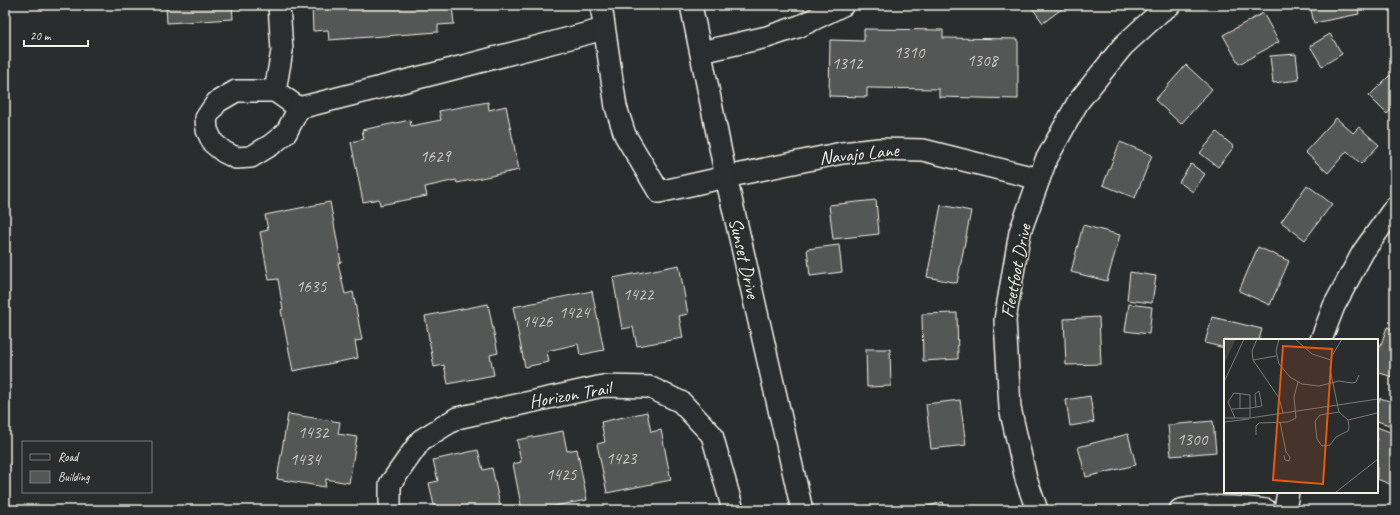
<svg xmlns="http://www.w3.org/2000/svg" width="1400" height="515" viewBox="0 0 1400 515" font-family="Caveat,sans-serif">
<rect width="100%" height="100%" fill="#2a2d2e"/>
<filter id="ink" filterUnits="userSpaceOnUse"><feTurbulence type="fractalNoise" baseFrequency=".025" numOctaves="2"/><feDisplacementMap in="SourceGraphic" scale="8" xChannelSelector="R" yChannelSelector="G"/><feConvolveMatrix kernelMatrix="1 2 1 2 8 2 1 2 1" color-interpolation-filters="sRGB"/></filter>
<g filter="url(#ink)">
<polygon fill="#373a3a" points="715,5 751,5 717,12"/>
<g fill="#555756" stroke="#f4f1e8">
<polygon points="166,5 232,5 233,19 167,23"/>
<polygon points="312,5 452,5 454,24 438,25 438,32 329,40 328,30 313,31"/>
<polygon points="1030,5 1067,5 1043,23"/>
<polygon points="1310,5 1357,5 1359,14 1314,23"/>
<polygon points="1263,13 1279,42 1239,64 1223,35"/>
<polygon points="864,29 943,30 943,38 1018,39 1018,99 939,97 939,89 867,88 867,97 829,96 830,40 864,41"/>
<polygon points="1330,34 1342,54 1322,66 1310,46"/>
<polygon points="1296,54 1299,80 1273,83 1270,56"/>
<polygon points="1186,65 1212,89 1181,124 1155,100"/>
<polygon points="1390,75 1395,80 1395,105 1387,114 1369,96"/>
<polygon points="488,102 489,110 506,106 519,170 457,183 456,180 425,187 427,196 380,205 379,199 363,202 351,142 364,139 362,130 410,120 411,126 441,120 439,111"/>
<polygon points="1336,118 1353,133 1359,127 1379,145 1361,164 1347,151 1328,173 1305,152"/>
<polygon points="1217,132 1234,147 1218,167 1200,153"/>
<polygon points="1120,142 1152,155 1135,198 1103,185"/>
<polygon points="1191,164 1205,174 1193,192 1179,182"/>
<polygon points="1307,185 1332,204 1305,240 1281,222"/>
<polygon points="876,200 879,234 833,239 829,205"/>
<polygon points="330,202 341,262 338,263 345,294 353,292 362,340 355,341 358,358 293,371 281,310 283,309 278,279 269,280 260,232 268,230 265,215"/>
<polygon points="941,205 971,211 957,283 927,277"/>
<polygon points="1083,225 1120,235 1107,281 1071,272"/>
<polygon points="839,245 842,272 810,276 807,249"/>
<polygon points="1258,247 1289,261 1270,305 1239,291"/>
<polygon points="679,265 688,314 679,316 683,338 637,346 633,327 622,329 613,278"/>
<polygon points="1130,272 1156,276 1152,303 1127,300"/>
<polygon points="592,291 604,350 580,355 578,344 547,351 549,362 525,367 513,307"/>
<polygon points="488,304 498,353 490,355 494,375 448,384 444,365 434,367 425,316"/>
<polygon points="1129,304 1152,307 1149,334 1125,331"/>
<polygon points="957,313 958,359 923,361 922,314"/>
<polygon points="1099,317 1101,364 1066,365 1064,319"/>
<polygon points="1212,317 1262,329 1259,340 1225,340 1225,348 1205,343"/>
<polygon points="1387,327 1395,330 1395,378 1377,372 1377,356"/>
<polygon points="866,349 890,349 891,386 867,387"/>
<polygon points="1090,396 1094,422 1070,426 1066,400"/>
<polygon points="1380,398 1395,403 1395,427 1377,421 1377,406"/>
<polygon points="960,400 966,445 931,449 926,404"/>
<polygon points="647,412 651,432 661,430 671,480 607,493 597,444 605,442 601,422"/>
<polygon points="288,414 340,422 338,434 357,437 349,483 326,479 325,487 277,479"/>
<polygon points="1213,421 1216,452 1171,456 1168,425"/>
<polygon points="1377,427 1395,434 1395,486 1377,479"/>
<polygon points="563,431 567,451 577,449 587,500 532,510 522,510 513,464 521,462 517,440"/>
<polygon points="1128,434 1136,465 1086,477 1078,447"/>
<polygon points="478,450 483,470 492,468 501,510 435,510 429,483 438,481 433,460"/>
<polygon points="943,502 946,510 914,510"/>
<polygon points="319,507 320,510 292,510"/>
<polygon points="894,507 895,510 884,510"/>
</g>
<g fill="none" stroke-linecap="round" stroke-linejoin="round">
<g stroke="#f4f1e8" stroke-width="24">
<g id="minor">
<polyline points="279,5 282,51 275,91 299,108 441,72 604,29"/>
<polyline points="601,5 616,107 625,135 659,192 726,177 842,153 879,149 923,150 1039,179"/>
<polyline points="691,5 726,177 802,510"/>
<polyline points="701,52 767,37 800,26 843,5"/>
<polyline points="275,91 236,91 217,102 206,118 207,130 213,143 224,152 236,158 251,157 271,145 286,133 299,108"/>
<polyline points="1321,340 1334,306 1363,252 1395,207"/>
<polyline points="390,510 390,484 421,440 457,418 603,386 649,387 681,402 712,435 733,510"/>
<polyline points="1037,510 1026,479 1010,408 1005,320 1020,232 1046,160 1078,102 1123,46 1160,12 1170,5"/>
<path d="M1180,510c25,-5 60,-4 86,0"/>
<polyline points="1285,510 1288,492"/>
</g>
</g>
<use href="#minor" stroke="#2a2d2e" stroke-width="21"/>
</g>
</g>
<g text-anchor="middle" dominant-baseline="central" stroke-width="3" stroke-linejoin="round" paint-order="stroke">
<g font-size="17" fill="#cccac4">
<text x="909" y="52">1310</text>
<text x="982" y="60">1308</text>
<text x="847" y="63">1312</text>
<text x="435" y="156">1629</text>
<text x="311" y="286">1635</text>
<text x="638" y="294">1422</text>
<text x="574" y="312">1424</text>
<text x="537" y="321">1426</text>
<text x="313" y="432">1432</text>
<text x="1192" y="439">1300</text>
<text x="621" y="458">1423</text>
<text x="305" y="459">1434</text>
<text x="561" y="474">1425</text>
</g>
<g font-size="19" fill="#f4f1e8" stroke="#2a2d2e">
<text transform="translate(859 154) rotate(-6)">Navajo Lane</text>
<text transform="translate(744 258) rotate(77)">Sunset Drive</text>
<text transform="translate(1016 271) rotate(-79)">Fleetfoot Drive</text>
<text transform="translate(570 395) rotate(-10)">Horizon Trail</text>
</g>
</g>
<g transform="translate(1224 339)">
<rect width="154" height="154" fill="#2a2d2e"/>
<path d="M0,0h12l-12,25 2,-16z" fill="#444645"/>
<path fill="none" stroke="#7b7b78" stroke-width="1" d="M33,0l-5,12 1,9 26,38 4,15M55,0l-3,12 3,13 11,13 12,7 17,2 20,-5 13,2 4,-1 3,-7M71,0l17,15 19,6M29,21l23,-4M0,43l20,-43M16,69v-15M8,70l18,-1 12,-2 -3,-15 -4,3 1,13M115,73l-19,3 -5,6 2,18 5,7 8,-1 6,-8 12,-6 1,-4 -1,-7 -9,-8 -9,-43 2,-13 10,-17M0,79h26l128,-19M11,79l-7,-16 6,-9 16,2v23M124,81l29,-7M0,83l25,-3M56,83l6,30 4,5 -1,4 -4,-1 -1,-5M32,96v-9l3,-3 29,-1 8,-4 -2,-21 4,-15M112,153l42,-33"/>
<path fill="#e8590c" fill-opacity="0.15" stroke="#e8590c" stroke-width="2" d="M59,7l49,3 -9,135 -50,-4z"/>
<rect width="154" height="154" fill="none" stroke="#f4f1e8" stroke-width="2"/>
</g>
<rect width="1400" height="515" fill="none" stroke="#2a2d2e" stroke-width="20"/>
<rect x="10" y="10" width="1380" height="495" fill="none" stroke="#f4f1e8" stroke-width="1.5" filter="url(#ink)"/>
<rect x="22" y="441" width="130" height="52" fill="#2a2d2e" stroke="#7b7b78"/>
<rect x="30" y="454" width="20" height="6" fill="#2a2d2e" stroke="#7b7b78"/>
<text x="58" y="461" font-size="12" fill="#f4f1e8">Road</text>
<rect x="30" y="471" width="20" height="12" fill="#555756" stroke="#7b7b78"/>
<text x="58" y="481" font-size="12" fill="#f4f1e8">Building</text>
<path d="M24 40v6h64v-6" fill="none" stroke="#f4f1e8" stroke-width="2"/>
<text x="30" y="40" font-size="12" fill="#f4f1e8" stroke="#2a2d2e" stroke-width="3" paint-order="stroke">20 m</text>
</svg>
